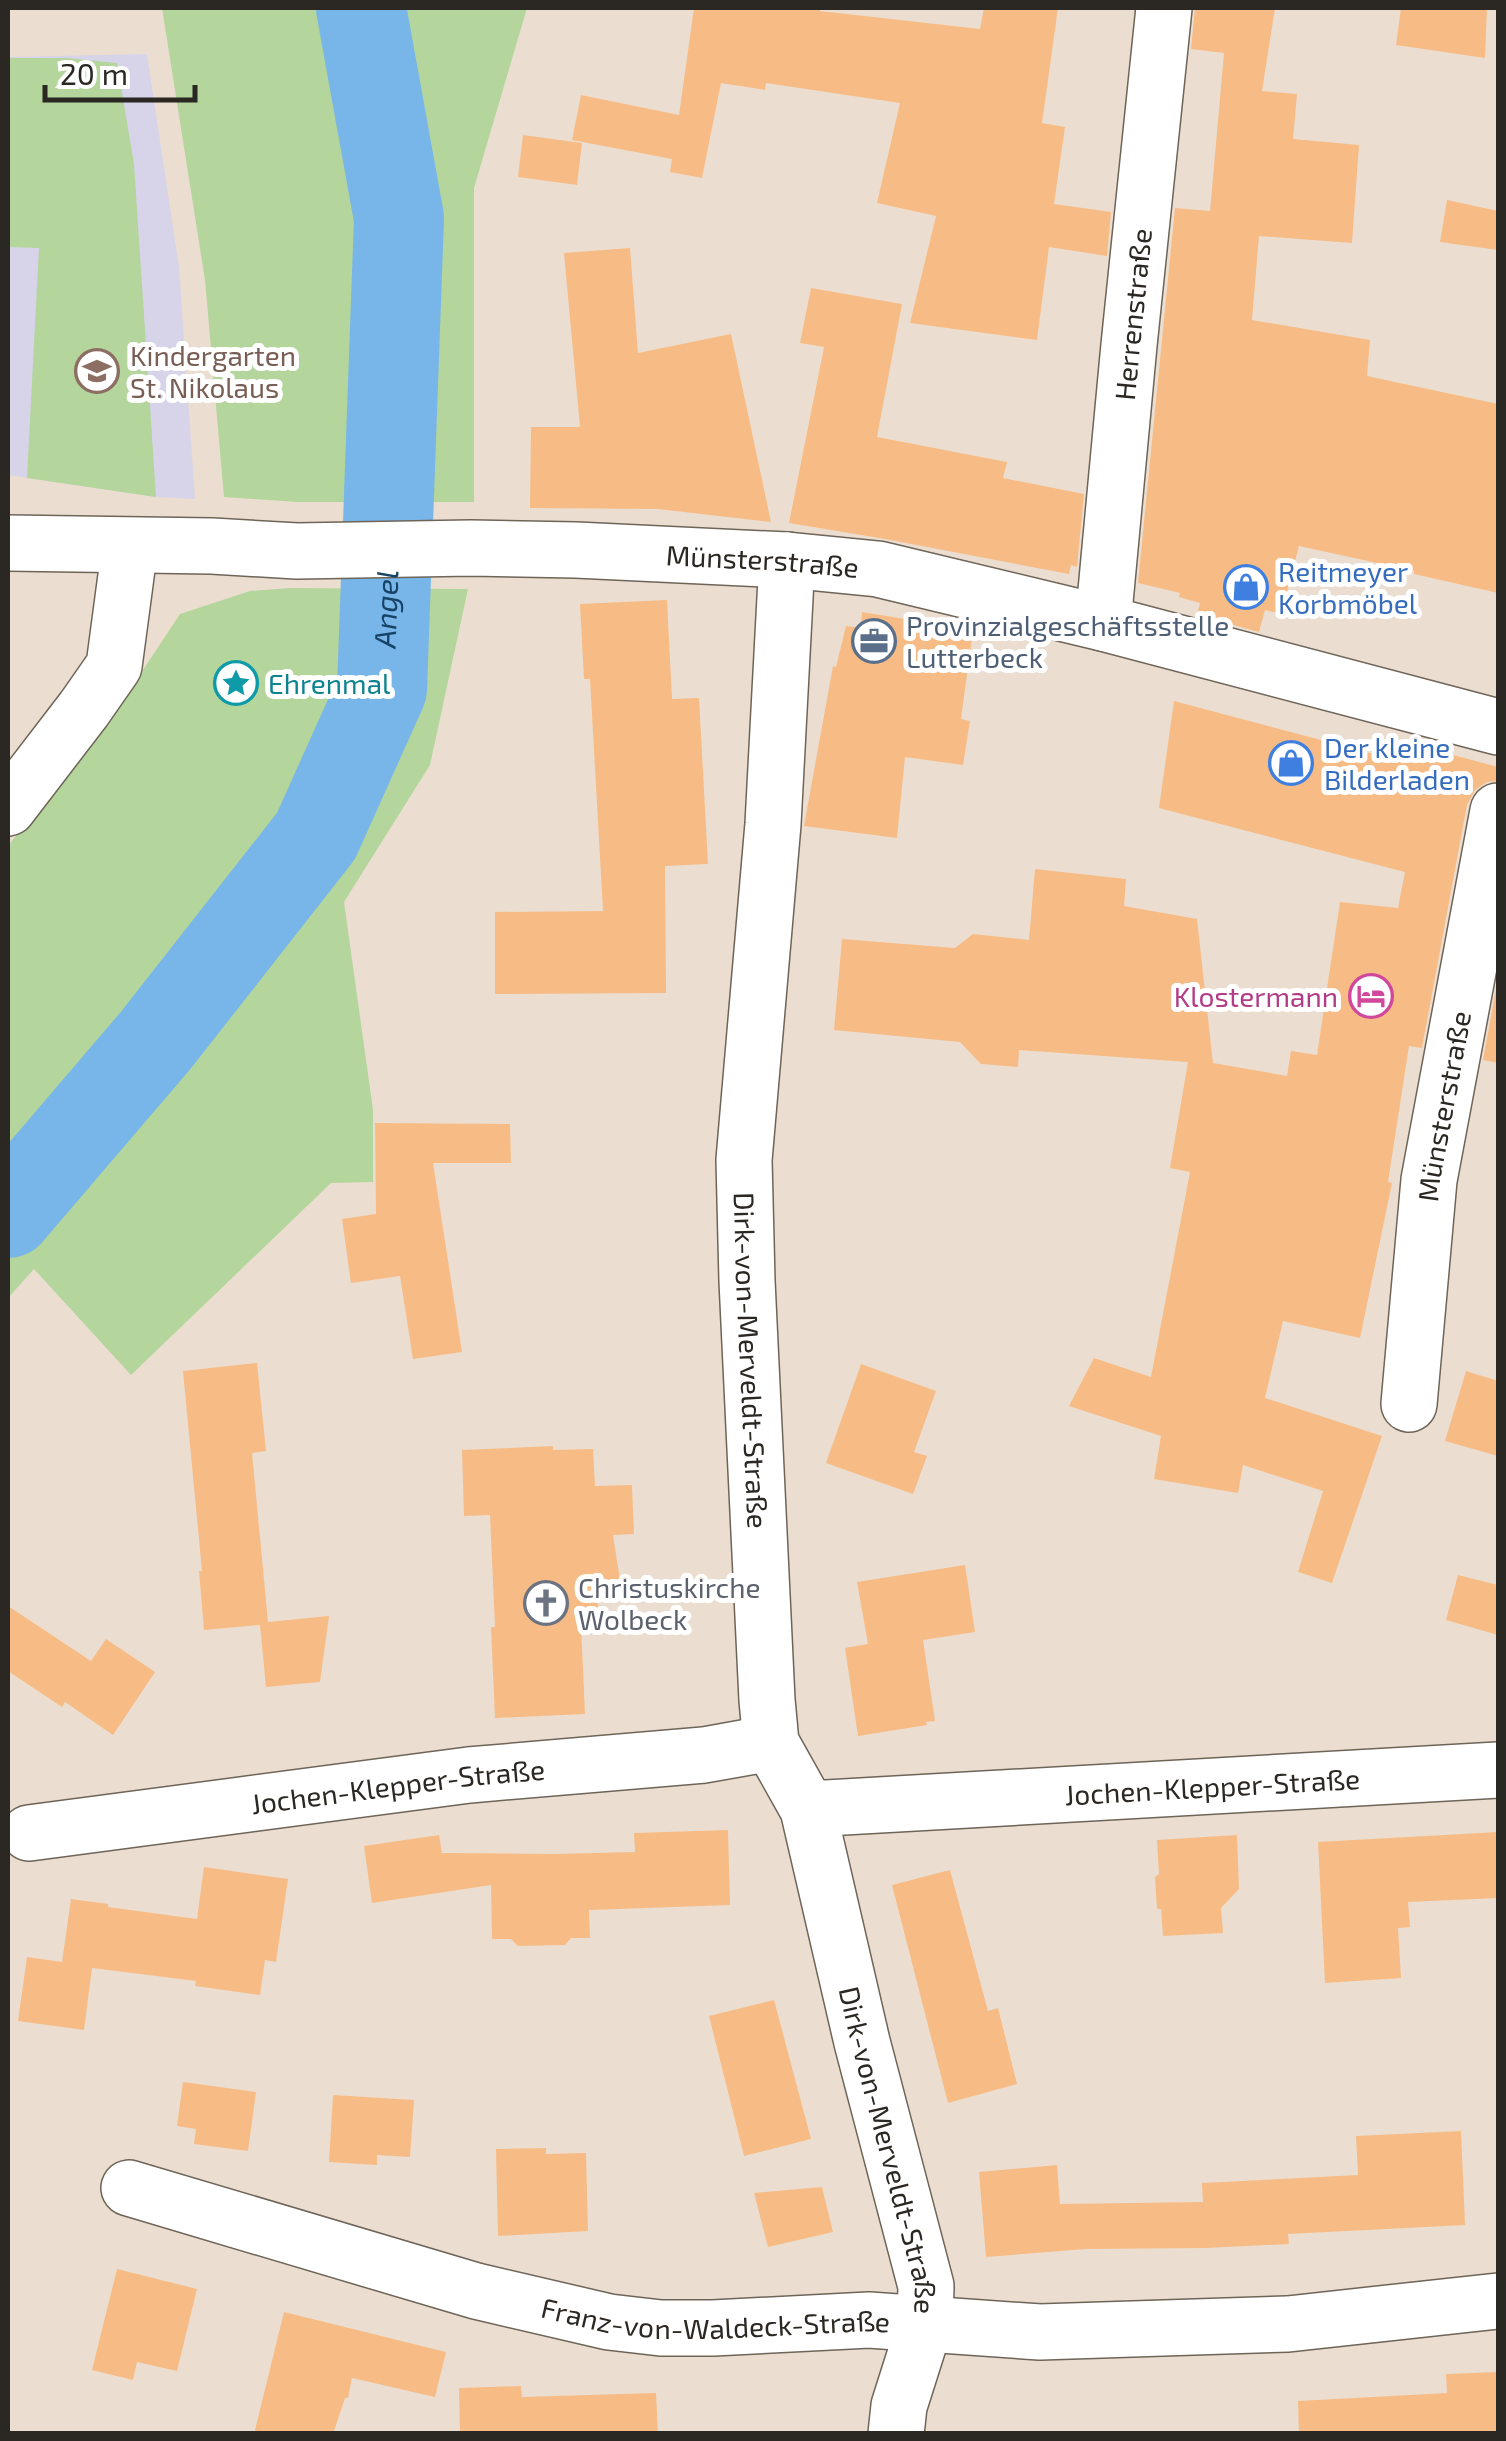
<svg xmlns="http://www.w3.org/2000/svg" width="1506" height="2441" viewBox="0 0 1506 2441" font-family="'Exo 2',sans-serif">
<rect width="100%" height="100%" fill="#ebded0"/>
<polygon fill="#d7d3e9" points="147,54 179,267 195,499 156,497 8,475 8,57"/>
<g fill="#b4d59c">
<polygon points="162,8 527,8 474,188 474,502 297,502 224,497 205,280"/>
<polygon points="8,58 67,58 117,63 134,164 156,497 27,478 39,248 8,247"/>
<polygon points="291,588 468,589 430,765 344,902 373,1110 373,1182 331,1183 131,1375 34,1269 8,1298 8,846 135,682 180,614 250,591"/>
</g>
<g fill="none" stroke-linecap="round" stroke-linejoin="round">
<path stroke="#78b5e9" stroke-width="90" id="s1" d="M8,1213l148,-173 160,-204 66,-147 17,-471 -38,-210"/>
</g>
<g fill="#f7bc85">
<polygon points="694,8 820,8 820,11 980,29 984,8 1058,8 1042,123 1065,127 1054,204 1111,212 1107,256 1049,247 1037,340 910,323 936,216 877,203 900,103 766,83 765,90 721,83 702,178 670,172 672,159 572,140 581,95 679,115"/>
<polygon points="1195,8 1275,8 1262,91 1297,94 1293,139 1359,145 1352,243 1259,236 1252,320 1370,340 1367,376 1498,404 1498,593 1414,574 1414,571 1299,546 1281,614 1265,610 1259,632 1197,615 1200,603 1179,597 1180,593 1138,583 1175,208 1210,211 1224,53 1191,49"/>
<polygon points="1401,8 1487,8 1485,58 1396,45"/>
<polygon points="523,135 582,143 577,185 518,177"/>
<polygon points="1447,200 1498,211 1498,250 1440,242"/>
<polygon points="630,248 638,353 731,334 771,522 658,509 530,508 531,427 580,427 564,253"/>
<polygon points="811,288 902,304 877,437 1007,462 1003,478 1084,494 1077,567 1071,565 1069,574 885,539 789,523 824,347 800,343"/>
<polygon points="667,600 672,699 699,698 708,864 665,866 666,993 495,994 495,912 603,911 590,679 584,679 580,604"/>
<polygon points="862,612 973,630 961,719 970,721 963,765 905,757 897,838 804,826 833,666 836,667 846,626 861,628"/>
<polygon points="1174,701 1381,756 1386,737 1498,767 1498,781 1487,782 1475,790 1467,805 1422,1048 1409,1046 1388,1182 1392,1183 1360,1338 1283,1321 1265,1398 1382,1436 1332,1583 1298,1572 1323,1491 1243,1465 1238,1493 1154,1479 1161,1436 1069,1406 1094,1358 1151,1377 1190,1172 1170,1168 1188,1062 1019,1050 1018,1067 981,1064 960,1042 834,1030 842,939 955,948 973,934 1029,940 1035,869 1126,879 1124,906 1197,919 1213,1063 1287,1076 1291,1051 1317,1055 1340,902 1398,908 1405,872 1159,808"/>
<polygon points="1498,978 1498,1063 1483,1060"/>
<polygon points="375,1123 510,1124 511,1163 433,1163 462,1352 413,1359 400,1276 351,1283 342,1219 376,1214"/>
<polygon points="257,1363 266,1451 252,1453 268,1622 329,1616 320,1682 266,1687 260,1625 204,1630 199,1571 202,1571 183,1371"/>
<polygon points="861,1364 936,1391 914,1452 927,1456 913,1494 826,1463"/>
<polygon points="1466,1371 1498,1381 1498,1456 1445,1441"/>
<polygon points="553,1446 553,1450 593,1449 595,1486 632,1485 634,1534 613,1535 620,1580 597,1581 599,1624 581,1625 585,1714 495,1718 491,1627 495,1627 490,1515 464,1516 462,1450"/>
<polygon points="965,1565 975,1632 923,1640 935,1721 926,1722 927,1725 858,1736 845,1648 868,1644 857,1582"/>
<polygon points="1458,1575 1498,1585 1498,1635 1446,1620"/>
<polygon points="8,1606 91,1661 106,1639 155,1672 113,1735 65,1702 62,1707 8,1671"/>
<polygon points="728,1830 730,1905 589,1910 590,1938 571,1938 565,1945 518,1946 511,1939 492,1939 491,1885 372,1903 364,1846 439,1835 442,1853 555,1854 635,1852 634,1833"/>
<polygon points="1498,1832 1498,1898 1408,1902 1410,1927 1398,1928 1401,1978 1325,1983 1318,1842"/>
<polygon points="1237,1835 1239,1889 1221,1908 1223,1933 1163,1936 1161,1909 1157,1909 1155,1877 1159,1874 1157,1840"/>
<polygon points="204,1867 288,1879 276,1962 265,1960 260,1995 195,1986 196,1981 92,1968 84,2030 18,2021 27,1957 62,1962 71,1899 108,1904 108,1907 197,1919"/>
<polygon points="950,1870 988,2011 998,2008 1017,2084 948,2103 892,1885"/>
<polygon points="774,2000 811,2139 744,2156 709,2016"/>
<polygon points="183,2082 256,2092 248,2151 194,2144 196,2129 177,2126"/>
<polygon points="333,2095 414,2100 410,2157 377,2155 377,2165 329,2162"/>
<polygon points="1461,2131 1465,2225 1288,2234 1289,2244 1205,2248 1086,2249 986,2257 979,2172 1057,2165 1060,2204 1203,2202 1202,2183 1358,2175 1356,2136"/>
<polygon points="546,2148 546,2154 586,2153 588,2231 498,2236 496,2149"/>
<polygon points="822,2187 833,2232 768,2247 754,2193"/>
<polygon points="117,2269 197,2289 177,2371 137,2362 133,2380 92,2370"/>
<polygon points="284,2312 446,2352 435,2397 352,2378 348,2398 345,2398 333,2434 254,2434"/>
<polygon points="1498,2372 1498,2434 1299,2434 1298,2401 1447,2393 1446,2374"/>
<polygon points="521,2386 522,2397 656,2393 658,2434 460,2434 459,2388"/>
</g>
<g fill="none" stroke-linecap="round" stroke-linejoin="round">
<g stroke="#6e6458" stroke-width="58">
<g id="minor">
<path id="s2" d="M8,543l204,3 85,5 174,-3 105,2 211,10 91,9 225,54 395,104"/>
<path id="s3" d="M787,560l-14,264 -29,336 3,121 20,419 4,43 37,66 54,233 64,244 -1,38 -26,82 -3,28"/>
<path id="s4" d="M1103,623l26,-278 35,-337"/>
<polyline points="8,808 84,709 114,666 130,546"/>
<path id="s5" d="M1409,1404l20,-224 69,-369"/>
<path id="s6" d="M808,1809l690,-39"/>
<path id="s7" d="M29,1833l440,-58 235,-20 67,-12"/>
<path id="s8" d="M129,2188l347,103 133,31 52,6h52l156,-8 171,12 248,-8 210,-23"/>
</g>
</g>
<use href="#minor" stroke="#fff" stroke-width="55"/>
</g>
<defs>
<g id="school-ring" transform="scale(2.25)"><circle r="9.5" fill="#fff" stroke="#8d6e63" stroke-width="1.5"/><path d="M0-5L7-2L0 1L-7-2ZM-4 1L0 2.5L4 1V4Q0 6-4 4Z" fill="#8d6e63"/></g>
<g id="shop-ring" transform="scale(2.25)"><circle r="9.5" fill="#fff" stroke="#3f7fe0" stroke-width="1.5"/><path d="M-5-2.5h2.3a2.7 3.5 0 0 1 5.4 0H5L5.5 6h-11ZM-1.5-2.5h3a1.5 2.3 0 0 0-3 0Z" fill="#3f7fe0"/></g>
<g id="office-ring" transform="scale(2.25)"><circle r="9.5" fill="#fff" stroke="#5c6f8a" stroke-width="1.5"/><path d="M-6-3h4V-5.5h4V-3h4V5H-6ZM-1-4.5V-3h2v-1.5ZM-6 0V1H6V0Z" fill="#5c6f8a"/></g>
<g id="sight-ring" transform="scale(2.25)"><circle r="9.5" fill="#fff" stroke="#0f9aa8" stroke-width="1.5"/><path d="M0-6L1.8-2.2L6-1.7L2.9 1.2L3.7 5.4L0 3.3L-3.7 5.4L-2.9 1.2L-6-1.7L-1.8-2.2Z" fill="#0f9aa8"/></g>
<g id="hotel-ring" transform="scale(2.25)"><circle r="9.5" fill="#fff" stroke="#d1479c" stroke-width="1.5"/><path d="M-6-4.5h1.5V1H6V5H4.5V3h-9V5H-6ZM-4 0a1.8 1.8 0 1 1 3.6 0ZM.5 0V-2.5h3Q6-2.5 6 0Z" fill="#d1479c"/></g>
<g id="church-ring" transform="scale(2.25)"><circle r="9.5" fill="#fff" stroke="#6b7280" stroke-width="1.5"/><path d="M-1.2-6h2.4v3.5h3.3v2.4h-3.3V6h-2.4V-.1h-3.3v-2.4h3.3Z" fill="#6b7280"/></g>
</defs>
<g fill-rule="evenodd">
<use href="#school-ring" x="97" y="371"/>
<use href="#shop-ring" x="1246" y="587"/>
<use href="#office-ring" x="874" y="641"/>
<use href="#sight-ring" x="236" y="683"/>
<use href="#shop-ring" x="1291" y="763"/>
<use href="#hotel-ring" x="1371" y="996"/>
<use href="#church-ring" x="546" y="1603"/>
</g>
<g text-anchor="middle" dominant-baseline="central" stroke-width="10" stroke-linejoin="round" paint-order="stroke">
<g font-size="28" fill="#2b2722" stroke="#fff">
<text stroke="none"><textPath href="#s4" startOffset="310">Herrenstraße</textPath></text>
<text stroke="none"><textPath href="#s2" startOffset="755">Münsterstraße</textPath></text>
<text stroke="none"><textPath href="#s5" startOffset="300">Münsterstraße</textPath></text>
<text stroke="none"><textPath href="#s3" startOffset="802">Dirk-von-Merveldt-Straße</textPath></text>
<text stroke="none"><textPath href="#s7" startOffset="372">Jochen-Klepper-Straße</textPath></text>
<text stroke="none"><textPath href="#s6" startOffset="405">Jochen-Klepper-Straße</textPath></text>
<text stroke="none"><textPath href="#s3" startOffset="1612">Dirk-von-Merveldt-Straße</textPath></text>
<text stroke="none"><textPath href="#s8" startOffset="605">Franz-von-Waldeck-Straße</textPath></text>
</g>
<g font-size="28" fill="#785e54" stroke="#fff" text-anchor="start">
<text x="130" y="355">Kindergarten<tspan x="130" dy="32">St. Nikolaus</tspan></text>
</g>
<g font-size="28" fill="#366cbe" stroke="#fff" text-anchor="start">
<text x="1278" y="571">Reitmeyer<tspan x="1278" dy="32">Korbmöbel</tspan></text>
<text x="1324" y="747">Der kleine<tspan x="1324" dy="32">Bilderladen</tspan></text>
</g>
<g font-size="28" fill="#4e5e75" stroke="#fff" text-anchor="start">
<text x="906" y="625">Provinzialgeschäftsstelle<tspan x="906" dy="32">Lutterbeck</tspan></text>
</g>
<g font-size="28" fill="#0d838f" stroke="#fff" text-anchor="start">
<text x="268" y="683">Ehrenmal</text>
</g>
<g font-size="28" fill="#b23c85" stroke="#fff" text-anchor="end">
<text x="1338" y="996">Klostermann</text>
</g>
<g font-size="28" fill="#5b616d" stroke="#fff" text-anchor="start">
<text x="578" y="1587">Christuskirche<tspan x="578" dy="32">Wolbeck</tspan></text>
</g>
<g font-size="30" font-style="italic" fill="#164366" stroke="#fff">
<text stroke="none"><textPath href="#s1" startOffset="728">Angel</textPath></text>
</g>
</g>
<rect width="1506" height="2441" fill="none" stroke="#2b2722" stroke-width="20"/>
<path d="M45 85v15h150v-15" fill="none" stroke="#2b2722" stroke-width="5"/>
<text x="60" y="85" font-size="30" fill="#2b2722" stroke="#ffffff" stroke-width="8" paint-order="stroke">20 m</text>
</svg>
